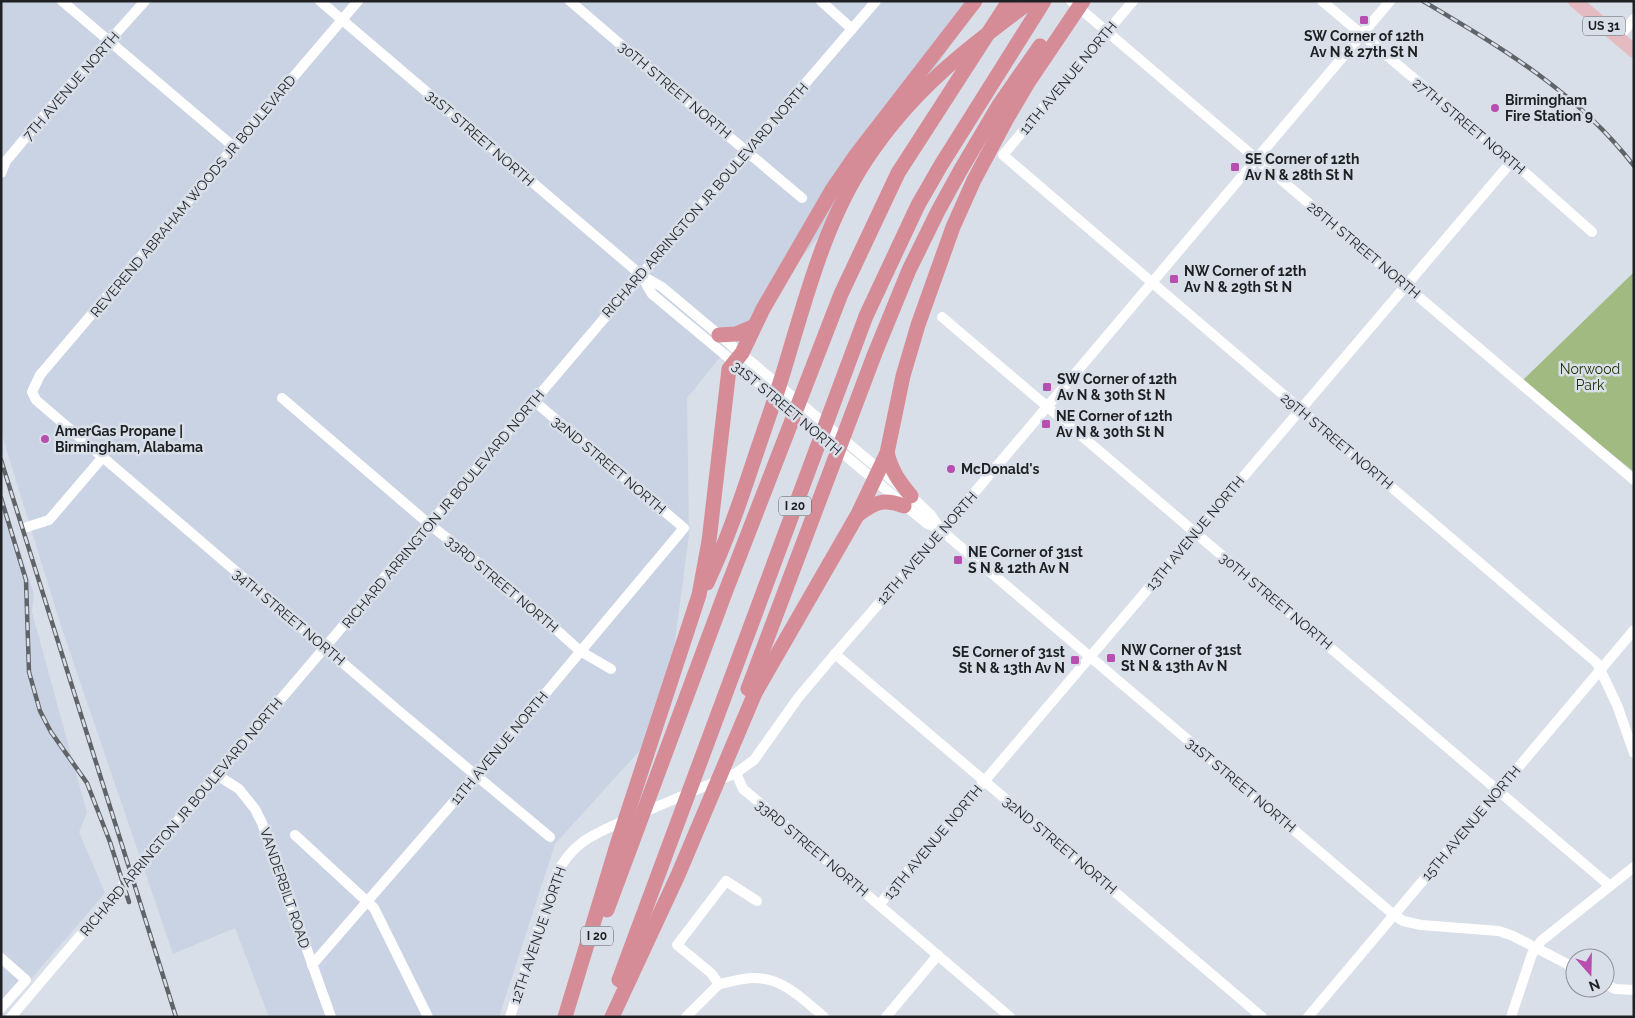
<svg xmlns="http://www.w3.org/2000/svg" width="1635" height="1018" viewBox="0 0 1635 1018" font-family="Raleway,sans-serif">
<rect width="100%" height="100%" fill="#d9dfe8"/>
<g fill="#cad3e3">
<polygon points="1,1 981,1 824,230 687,398 689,535 671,671 642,748 555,844 499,1017 269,1017 235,928 173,954 61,626 1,432"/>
<polygon points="1,492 34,594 32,612 87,813 79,832 105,893 1,1014"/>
</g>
<polygon fill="#a0ba81" points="1634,272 1634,472 1522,381"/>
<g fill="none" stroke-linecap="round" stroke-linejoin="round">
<g stroke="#fff" stroke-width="10">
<polyline points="62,1 234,147"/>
<polyline points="320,1 641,275 662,287 911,496 931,515 941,530"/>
<polyline points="358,1 40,375 32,392 36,400 400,712 550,837"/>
<polyline points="570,1 670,87 802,198"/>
<polyline points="821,1 852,29"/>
<polyline points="1071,1 1634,480"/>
<polyline points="1133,1 1003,155 1597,663 1617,705 1634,753"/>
<polyline points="1322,1 1512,161 1592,232"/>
<polyline points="1618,38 1634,19"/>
<polyline points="1,173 6,161 67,88 145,1"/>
<polyline points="641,275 652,294 926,523 942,531 1394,915 1403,921 1421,925 1499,931 1513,936 1575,968"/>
<polyline points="942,317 1610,886"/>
<polyline points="282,398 429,524 510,588 580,651 611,669"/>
<polyline points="27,527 49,520 102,458"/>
<polyline points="835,654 1262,1017"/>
<polyline points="736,773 743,789 748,793 1010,1017"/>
<polyline points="217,775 239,789 255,809 262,823 331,1017"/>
<polyline points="642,813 736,773 754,760 798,698 835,654 942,531 1390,1"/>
<polyline points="295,835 374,908 428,1017"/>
<polyline points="879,905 1512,161"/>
<polyline points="1,958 26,980 1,1008"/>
<polyline points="312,965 477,775 684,528 534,401"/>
<polyline points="719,984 711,973 677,945 726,881 757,901"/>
<path d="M719,984c11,-2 23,-6 35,-6 29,0 49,21 70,39"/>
<polyline points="1605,984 1615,989 1634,990"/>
<polyline points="11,1017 641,275 876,1"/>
<path d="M510,1017l45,-140c17,-35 37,-42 71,-57"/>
<polyline points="686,1017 719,984"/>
<polyline points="886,1017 938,955"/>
<polyline points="1308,1017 1634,630"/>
<polyline points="1511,1017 1532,954 1541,941 1634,867"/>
</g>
<polyline stroke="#e6bac1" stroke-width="14" points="1575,1 1634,51"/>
<g stroke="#d68c97" stroke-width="15">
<polyline points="719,335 736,334 753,327"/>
<path d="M887,453c5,19 12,28 24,43"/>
<path d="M859,514c18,-13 25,-15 45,-8"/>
<path d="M707,583c19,-40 33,-81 47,-123 10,-30 21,-60 30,-90 22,-72 40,-146 82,-210 45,-69 100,-111 165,-159"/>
<polyline points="748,689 875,353 909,270 938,211 960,171 999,105 1040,46"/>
<polyline points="607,910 725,593 841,294 898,173 1009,1"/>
<polyline points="619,980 866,316 918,205 941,165 1044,1"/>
<polyline points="565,1017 618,842 699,595 709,541 729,369 742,353 763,309 832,190 856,155 975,1"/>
<polyline points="612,1017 678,875 755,693 858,514 887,453 903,376 918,325 953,227 974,180 1006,120 1029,81 1083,1"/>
</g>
<g stroke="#606469" stroke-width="4.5">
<g id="rail">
<path d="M1423,1c79,47 154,91 211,165"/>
<polyline points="1,460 176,1017"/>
<polyline points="1,498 26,580 29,672 40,711 51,732 87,783 110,842 129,902"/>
</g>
</g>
<use href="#rail" stroke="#d9dfe8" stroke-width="2.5" stroke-dasharray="8" stroke-linecap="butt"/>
</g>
<g fill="#b74eb0" stroke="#d9dfe8" stroke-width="2">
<rect x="1359" y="15" width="10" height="10" rx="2.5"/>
<circle cx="1495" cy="108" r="5"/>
<rect x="1230" y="162" width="10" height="10" rx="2.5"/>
<rect x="1169" y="274" width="10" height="10" rx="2.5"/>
<rect x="1042" y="382" width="10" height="10" rx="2.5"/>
<rect x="1041" y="419" width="10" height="10" rx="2.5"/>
<circle cx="45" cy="439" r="5"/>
<circle cx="951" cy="469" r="5"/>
<rect x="953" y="555" width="10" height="10" rx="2.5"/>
<rect x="1106" y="653" width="10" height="10" rx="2.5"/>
<rect x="1070" y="655" width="10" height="10" rx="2.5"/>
</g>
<g text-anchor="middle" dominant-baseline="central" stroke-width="5" stroke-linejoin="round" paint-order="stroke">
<g fill="#d9dfe8" stroke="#56595e" stroke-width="1">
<rect x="1583" y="16.5" width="42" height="19" rx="4"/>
<rect x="779" y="496.5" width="32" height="19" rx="4"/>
<rect x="581" y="926.5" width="32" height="19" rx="4"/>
</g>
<g font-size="12" font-weight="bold" fill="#1e2023">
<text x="1604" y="26">US 31</text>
<text x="795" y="506">I 20</text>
<text x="597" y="936">I 20</text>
</g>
<g font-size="14" font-weight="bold" fill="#1e2023" stroke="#d9dfe8" text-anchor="start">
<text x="1364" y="36" text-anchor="middle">SW Corner of 12th<tspan x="1364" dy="16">Av N &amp; 27th St N</tspan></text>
<text x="1505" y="100">Birmingham<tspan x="1505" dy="16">Fire Station 9</tspan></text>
<text x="1245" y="159">SE Corner of 12th<tspan x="1245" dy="16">Av N &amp; 28th St N</tspan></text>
<text x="1184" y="271">NW Corner of 12th<tspan x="1184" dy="16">Av N &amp; 29th St N</tspan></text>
<text x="1057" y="379">SW Corner of 12th<tspan x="1057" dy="16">Av N &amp; 30th St N</tspan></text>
<text x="1056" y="416">NE Corner of 12th<tspan x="1056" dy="16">Av N &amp; 30th St N</tspan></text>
<text x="55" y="431">AmerGas Propane |<tspan x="55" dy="16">Birmingham, Alabama</tspan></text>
<text x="961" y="469">McDonald's</text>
<text x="968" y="552">NE Corner of 31st<tspan x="968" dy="16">S N &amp; 12th Av N</tspan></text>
<text x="1121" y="650">NW Corner of 31st<tspan x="1121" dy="16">St N &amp; 13th Av N</tspan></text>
<text x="1065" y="652" text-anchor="end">SE Corner of 31st<tspan x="1065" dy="16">St N &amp; 13th Av N</tspan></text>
</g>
<g font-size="14" fill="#1e2023" stroke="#d9dfe8">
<text transform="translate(1068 78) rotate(-50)">11TH AVENUE NORTH</text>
<text transform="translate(71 86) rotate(-49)">7TH AVENUE NORTH</text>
<text transform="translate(675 90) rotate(40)">30TH STREET NORTH</text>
<text transform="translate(1469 126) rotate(40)">27TH STREET NORTH</text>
<text transform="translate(480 138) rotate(41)">31ST STREET NORTH</text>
<text transform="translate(193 196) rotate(-50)">REVEREND ABRAHAM WOODS JR BOULEVARD</text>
<text transform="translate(705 200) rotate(-49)">RICHARD ARRINGTON JR BOULEVARD NORTH</text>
<text transform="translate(1364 250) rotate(40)">28TH STREET NORTH</text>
<text transform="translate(787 408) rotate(40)">31ST STREET NORTH</text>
<text transform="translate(1337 441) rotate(40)">29TH STREET NORTH</text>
<text transform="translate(609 465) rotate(40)">32ND STREET NORTH</text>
<text transform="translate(443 509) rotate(-50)">RICHARD ARRINGTON JR BOULEVARD NORTH</text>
<text transform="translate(1195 533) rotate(-50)">13TH AVENUE NORTH</text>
<text transform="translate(927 548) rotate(-49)">12TH AVENUE NORTH</text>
<text transform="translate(502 584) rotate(40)">33RD STREET NORTH</text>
<text transform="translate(1276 601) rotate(40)">30TH STREET NORTH</text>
<text transform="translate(289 617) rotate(40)">34TH STREET NORTH</text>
<text transform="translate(499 748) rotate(-50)">11TH AVENUE NORTH</text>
<text transform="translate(1241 785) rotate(40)">31ST STREET NORTH</text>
<text transform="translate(181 817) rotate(-50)">RICHARD ARRINGTON JR BOULEVARD NORTH</text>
<text transform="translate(1471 823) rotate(-50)">15TH AVENUE NORTH</text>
<text transform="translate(933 842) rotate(-50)">13TH AVENUE NORTH</text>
<text transform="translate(1060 845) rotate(40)">32ND STREET NORTH</text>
<text transform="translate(812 848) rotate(40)">33RD STREET NORTH</text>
<text transform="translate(285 888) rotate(71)">VANDERBILT ROAD</text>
<text transform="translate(538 935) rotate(-71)">12TH AVENUE NORTH</text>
</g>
<g font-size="14" fill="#1f3000" stroke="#d9dfe8">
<text x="1590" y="369">Norwood<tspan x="1590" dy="16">Park</tspan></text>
</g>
</g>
<rect width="1635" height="1018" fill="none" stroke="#1e2023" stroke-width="5"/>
<g transform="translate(1590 973) rotate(160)"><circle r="24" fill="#d9dfe8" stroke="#8e9399"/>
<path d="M0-4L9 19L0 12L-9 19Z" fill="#b74eb0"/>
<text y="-8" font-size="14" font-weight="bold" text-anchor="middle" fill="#1e2023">N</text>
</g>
</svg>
